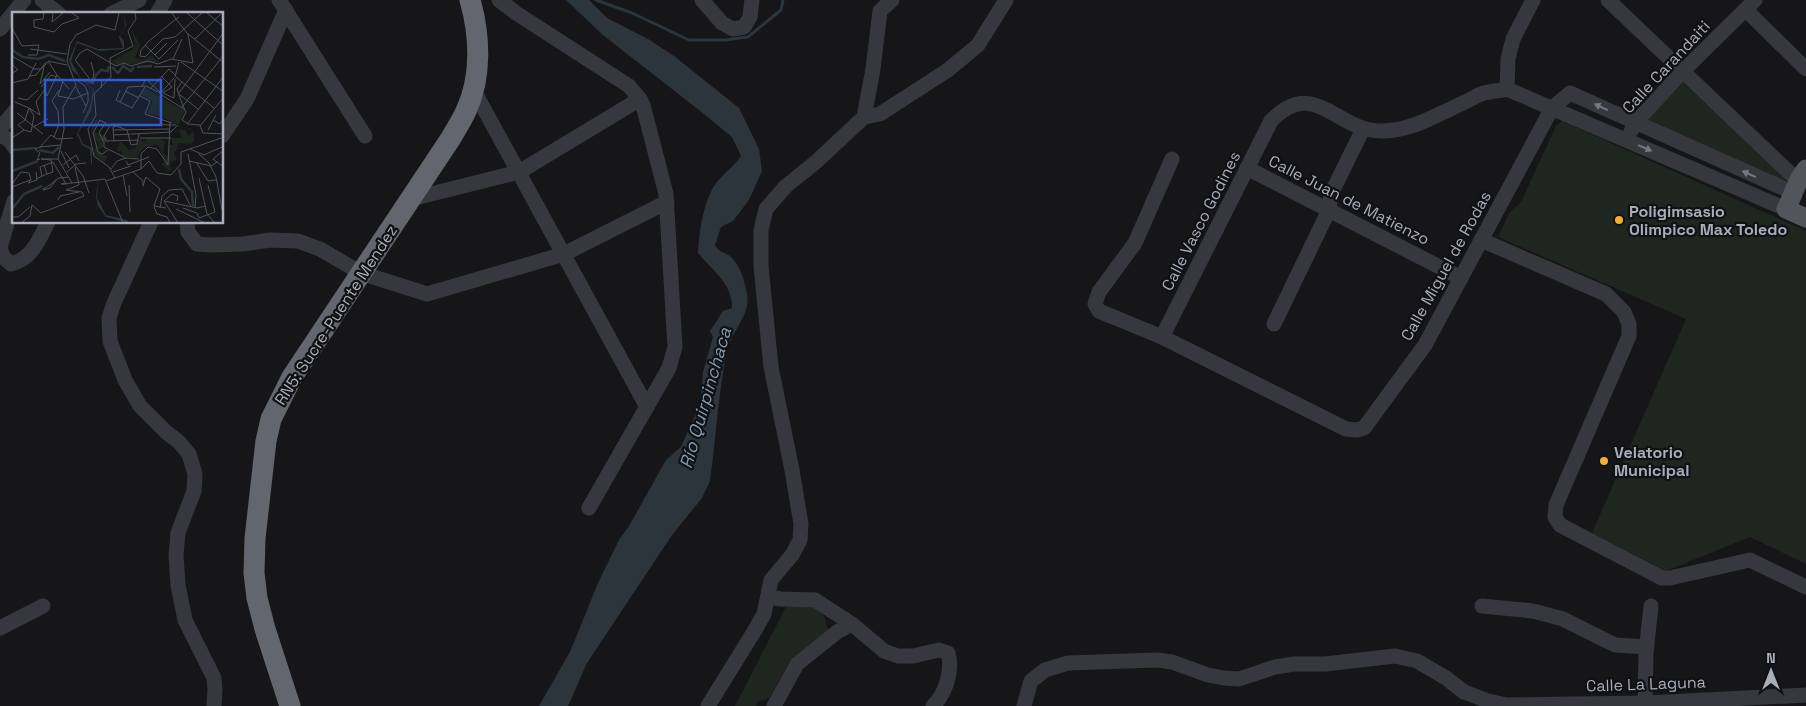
<svg xmlns="http://www.w3.org/2000/svg" width="1806" height="706" viewBox="0 0 1806 706" font-family="'Space Grotesk',sans-serif">
<rect width="100%" height="100%" fill="#161618"/>
<g fill="#1e261f">
<polygon points="1682,82 1782,173 1787,184 1650,123 1648,118"/>
<polygon points="1562,121 1806,231 1806,564 1750,537 1666,571 1592,533 1686,319 1498,237 1509,213 1521,202 1556,126"/>
<polygon points="813,605 824,616 828,630 791,659 769,698 758,702 756,706 735,706 786,607"/>
</g>
<path fill="#2c353c" d="M566,0h23l18,18 41,21 26,17 65,52 20,41 3,22 -13,29 -16,21 -12,6 -6,18c3,7 9,7 15,11 10,8 15,26 17,38 4,21 -16,38 -20,57 -9,43 -11,87 -17,130l-8,17 -30,37 -85,128 -19,43h-29l31,-54 28,-69 21,-43 10,-14 37,-66 15,-13 19,-43 3,-32 10,-35 -3,-6 13,-20 9,-3c1,-24 -20,-38 -34,-55 1,-21 6,-55 19,-71 8,-10 17,-16 24,-26l-9,-19 -28,-23 -101,-79z"/>
<g fill="none" stroke-linecap="round" stroke-linejoin="round">
<polyline stroke="#2c353c" stroke-width="3" points="596,0 632,13 689,40 725,40 748,37 781,10 783,0"/>
<g stroke="#37383d" stroke-width="15">
<polyline points="42,0 59,14"/>
<polyline points="279,0 365,136"/>
<polyline points="499,0 516,13 629,86 640,99 643,105 666,194 675,347 669,368 589,508"/>
<polyline points="702,0 722,23 733,29 744,27 750,17 752,0"/>
<polyline points="1608,0 1797,180"/>
<polyline points="1746,10 1806,69"/>
<polyline points="111,14 139,0"/>
<polyline points="157,14 165,0"/>
<polyline points="0,29 24,0"/>
<polyline points="473,89 647,407"/>
<polyline points="1507,89 1508,59 1513,39 1533,0"/>
<polyline points="864,117 873,69 880,11 892,0"/>
<polyline points="0,129 14,112"/>
<polyline points="1631,131 1635,123 1683,71 1755,0"/>
<path d="M0,136c7,1 11,5 14,11"/>
<polyline points="222,136 247,99 286,10"/>
<polyline points="1172,159 1135,243 1099,292 1095,304 1099,311 1162,337 1346,429 1357,430 1364,428 1425,345 1552,108 1570,93 1794,193"/>
<polyline points="1247,168 1461,278"/>
<polyline points="411,199 519,172 640,99"/>
<path d="M14,201l-14,46 3,10 8,7c21,-5 28,-24 37,-42"/>
<polyline points="151,222 114,303 109,318 110,341 125,380 140,406 166,432 179,442 189,454 195,474 194,491 178,533 176,555 178,585 185,620 214,678 215,689 214,706"/>
<polyline points="187,222 188,232 197,244 210,245 243,244 270,240 298,241 320,249 361,273 427,294 564,254 667,202"/>
<polyline points="1481,240 1606,294 1624,312 1629,324 1629,336 1556,505 1555,517 1560,525 1662,578 1670,578 1750,560 1806,587"/>
<polyline points="1274,324 1329,210 1331,194 1363,129"/>
<path d="M1162,337l109,-216c43,-45 65,10 110,10 30,0 56,-16 82,-28 7,-3 14,-8 21,-10 7,-2 16,-2 23,-4l279,120"/>
<path d="M768,597l13,2 34,1 37,24 32,27 14,5h15l26,-6 9,3c5,17 -2,40 -15,53"/>
<polyline points="1482,606 1533,611 1563,619 1615,645 1647,647"/>
<polyline points="0,628 43,606"/>
<polyline points="1645,703 1646,652 1651,606"/>
<polyline points="708,706 755,630 764,614 771,580 792,555 800,540 801,524 792,470 771,367 761,266 761,230 766,209 785,187 817,161 864,117 880,114 948,70 978,45 1006,0"/>
<polyline points="774,706 797,664 837,632 852,624"/>
<polyline points="1024,706 1031,681 1045,670 1068,663 1157,660 1172,662 1208,675 1224,678 1239,679 1275,667 1294,664 1325,664 1395,656 1417,661 1446,678 1464,692 1488,701 1507,705 1645,703 1806,695"/>
</g>
<path stroke="#53555c" stroke-width="19" d="M1806,169c-10,12 -12,25 -20,40l20,9"/>
<path stroke="#63666e" stroke-width="21" d="M290,706l-25,-77 -8,-31 -3,-25 1,-35 11,-97 5,-22 21,-42 159,-239c5,-9 11,-18 15,-27 16,-34 14,-76 4,-111"/>
</g>
<defs><path id="oneway-solid" d="M-6-.8H1V-3.2L6.5 0L1 3.2V.8H-6Z" transform="scale(1.25)"/></defs>
<g fill="#757881">
<use href="#oneway-solid" transform="translate(1601 107) rotate(-155)"/>
<use href="#oneway-solid" transform="translate(1645 148) rotate(23)"/>
<use href="#oneway-solid" transform="translate(1749 174) rotate(-156)"/>
</g>
<g fill="#f2b134" stroke="#111113" stroke-width="2">
<circle cx="1619" cy="220" r="5"/>
<circle cx="1604" cy="461" r="5"/>
</g>
<g text-anchor="middle" dominant-baseline="central" stroke-width="4.5" stroke-linejoin="round" paint-order="stroke">
<g font-size="16" fill="#a8adb8" stroke="#111113">
<text transform="translate(1666 67) rotate(-47)">Calle Carandaiti</text>
<text transform="translate(1349 200) rotate(27)">Calle Juan de Matienzo</text>
<text transform="translate(1201 221) rotate(-63)">Calle Vasco Godines</text>
<text transform="translate(1446 266) rotate(-61)">Calle Miguel de Rodas</text>
<text transform="translate(336 315) rotate(-57)">RN5: Sucre-Puente Mendez</text>
<text transform="translate(1646 684) rotate(-2)">Calle La Laguna</text>
</g>
<g font-size="16" font-weight="bold" fill="#a8adb8" stroke="#111113" text-anchor="start">
<text x="1629" y="211">Poligimsasio<tspan x="1629" dy="18">Olimpico Max Toledo</tspan></text>
<text x="1614" y="452">Velatorio<tspan x="1614" dy="18">Municipal</tspan></text>
</g>
<g font-size="18" font-style="italic" fill="#7f9bb3" stroke="#111113">
<text transform="translate(705 398) rotate(-74)">Río Quirpinchaca</text>
</g>
</g>
<g transform="translate(12 12)">
<rect width="211" height="211" fill="#161618"/>
<path d="M119,16l9,17 -5,13 9,2 7,-5 7,7 -42,3 -4,-4 21,-12 2,-6zM133,76l40,23 -7,14 -21,-10 -10,-1 6,-13 -12,-6zM84,107l2,2 -6,10 12,4 -1,12 -5,2v-5l-6,-11 5,12 1,7 9,4 -2,7 -11,-9 2,-11 -5,-14zM167,117l7,2 2,5 6,-5v10l-3,3 -14,-1 1,5 -4,5 3,6 -7,4 1,9 -10,-8 4,-2 -7,-17 -13,2 -9,11 -14,-2v-5h-5l3,-10 9,9 6,-2 5,-9 4,3 3,-4h11l7,3 -2,12 5,4 1,-12h4l-2,-7h11z" fill="#1e261f"/>
<path d="M112,1l2,13 -6,10 4,5v8l-24,2 -23,-8 -6,18 9,16 14,13 -3,21 -13,22 5,11 9,4v17l6,13 -1,20 9,17 21,5 2,3 -23,-6 -8,-11 -2,-10 2,-18 -7,-15 -1,-14 -8,-4 -5,-11 13,-28 3,-16 -21,-20 -3,-10 8,-19 21,8 25,-1 -4,-11 6,-10z" fill="#2c353c"/>
<path fill="none" stroke="#2c353c" stroke-width="2.5" d="M0,38l11,7 15,2 11,-4 16,6M100,55l6,6 5,-7 8,5 3,-4M125,55l15,-1M70,68l11,3 3,-8 5,-5 7,1 1,-5M1,138l23,-2M27,138l14,3 6,-6M167,157l2,10 11,13 1,14M0,159l26,-10M0,197l12,-15 18,-8"/>
<path fill="none" stroke="#505258" stroke-width="1" d="M32,1l-1,6 -9,1v7l20,5 8,-8 17,-6 -7,-5M41,1l-1,9 11,-9M107,1l-4,17 -19,-5 -20,10 -6,9 -3,17 9,24 -13,22 1,22 -6,30 14,24 33,-4 18,44M175,1l37,33M195,1l17,14M167,5l-3,2 11,14 37,30M0,16l10,18 17,-1 -2,10h-9M151,27l-18,18 -5,-1 1,-6 8,-9 27,-22 -4,-6M151,27l12,-2 27,-24M183,27l27,-26M133,33l14,14 19,-19M18,37l37,5M143,43l12,-12M0,44l22,13h7l7,-7M161,47l9,-20M63,49l5,-8 7,-4 29,17 8,-3 7,3 17,-5 10,3 13,-5 22,4 -5,-29M64,49l16,21 2,-9 -3,-11M169,50l43,30M0,52l6,6 -6,3M32,55l-4,17 10,-12M142,55l22,-1M45,63l12,14M18,64l6,-1 10,-13M149,64l11,11 -9,6 11,5 1,-19M163,65l4,-15M164,65l38,31M162,66l-14,16 24,15M63,67l10,7 3,7v9l-5,11M51,69l-5,15 15,3 15,-6M170,70l-5,7 6,17M0,71l16,-4 8,-16M130,74l4,-7 14,13M29,75l10,-12 6,2M64,75l10,19M89,76l1,-8 8,-1M138,77l19,-20 6,6M108,78l-4,10 16,8 13,-21M113,79l14,7M167,81l45,-61M167,82l19,15M128,84l10,5 -5,13 27,9M6,86l9,2 11,-10M3,90l14,6 -4,12 -7,5 6,5M108,90l8,-15 18,-1 14,7M171,94l3,6 -4,8 6,4 12,1M170,95l42,-52M5,101l26,21M87,108l7,3 -7,9 4,9M88,108l-7,13 5,19 4,2 6,-4M201,108l7,4 4,-6M176,111l36,-47M188,114l24,-29M188,114l3,7 21,1M21,115l15,-8M101,118l56,-1M196,118l8,-15M101,123l58,-3 7,-7M42,125l5,-13 -1,-13 -6,-10 7,-11M93,125l1,4 33,-1M0,126l12,-8 7,2 3,-16 -5,-8 11,7 -4,-13 9,-13 2,7 10,-21 -9,-14 19,4M128,126h31M102,129l-1,-14 3,-1 11,4 4,15 6,-1 2,-10M48,133l-20,2 11,-12 6,4 16,-1M28,135l-5,2 5,4 -3,7 3,-1M178,137l14,6 20,-9M212,138l-11,9 11,8M49,139l8,17M53,140l18,24 6,17M176,142l8,41 -1,13M187,142l10,9 7,14 6,33M127,147l-13,-1 -22,-11v-11l7,-12 65,1M114,149l2,4 21,-8M177,149l22,5 6,-4M184,150l12,19 8,-1M51,153l13,-10 3,6M99,157l6,-8 9,-3M129,157v-15l7,-7 9,2 11,16 2,-43M55,160l9,-8 10,-1M101,160l18,-6M121,160l10,9v5l3,-9M35,162l6,-2 -2,-12 -10,-1h17M111,163l4,21M30,164l-2,-9 13,-5 13,22M134,165l14,12 -6,17 12,2M103,166l-6,-11 -15,-11 -6,-27 8,-14 -2,-21 17,-17 -1,-19 23,-12 -5,-15 8,-12 -1,-6M187,166l8,36 8,9M24,167l11,-5 -3,-9M45,167l-7,9 -7,2v-1l7,-4 7,-6 2,-1 10,-1M94,169l35,-12 8,-8 8,12 14,2 10,-11v-12l43,-15M0,172l9,-12 8,1 2,7 -3,3 9,-3 -1,-8M55,172h-6l11,-1M117,173l1,27M0,175l18,-7M46,188l2,-4 19,-4M152,189l33,7 9,-2M152,189l14,22M152,189l8,-7 6,2 -1,5M142,195l3,7 10,3 3,6M148,196l2,-12 7,-6 13,-1 9,18M171,196l14,5 2,5 16,-6 -7,-27M164,197l29,14M0,205h6l12,-10M9,211l9,-7 2,-11 9,8 43,-17 -2,-4 -16,-2 13,-5 -4,-18"/>
<path fill="#325cd3" fill-opacity="0.15" stroke="#325cd3" stroke-width="2.5" d="M33,68h116v45h-116z"/>
<rect width="211" height="211" fill="none" stroke="#a8adb8" stroke-width="2.5"/>
</g>
<g transform="translate(1771 671)" stroke="#111113" stroke-width="4" paint-order="stroke">
<path d="M0-4L9 19L0 12L-9 19Z" fill="#a8adb8"/>
<text y="-8" font-size="14" font-weight="bold" text-anchor="middle" fill="#a8adb8">N</text>
</g>
</svg>
